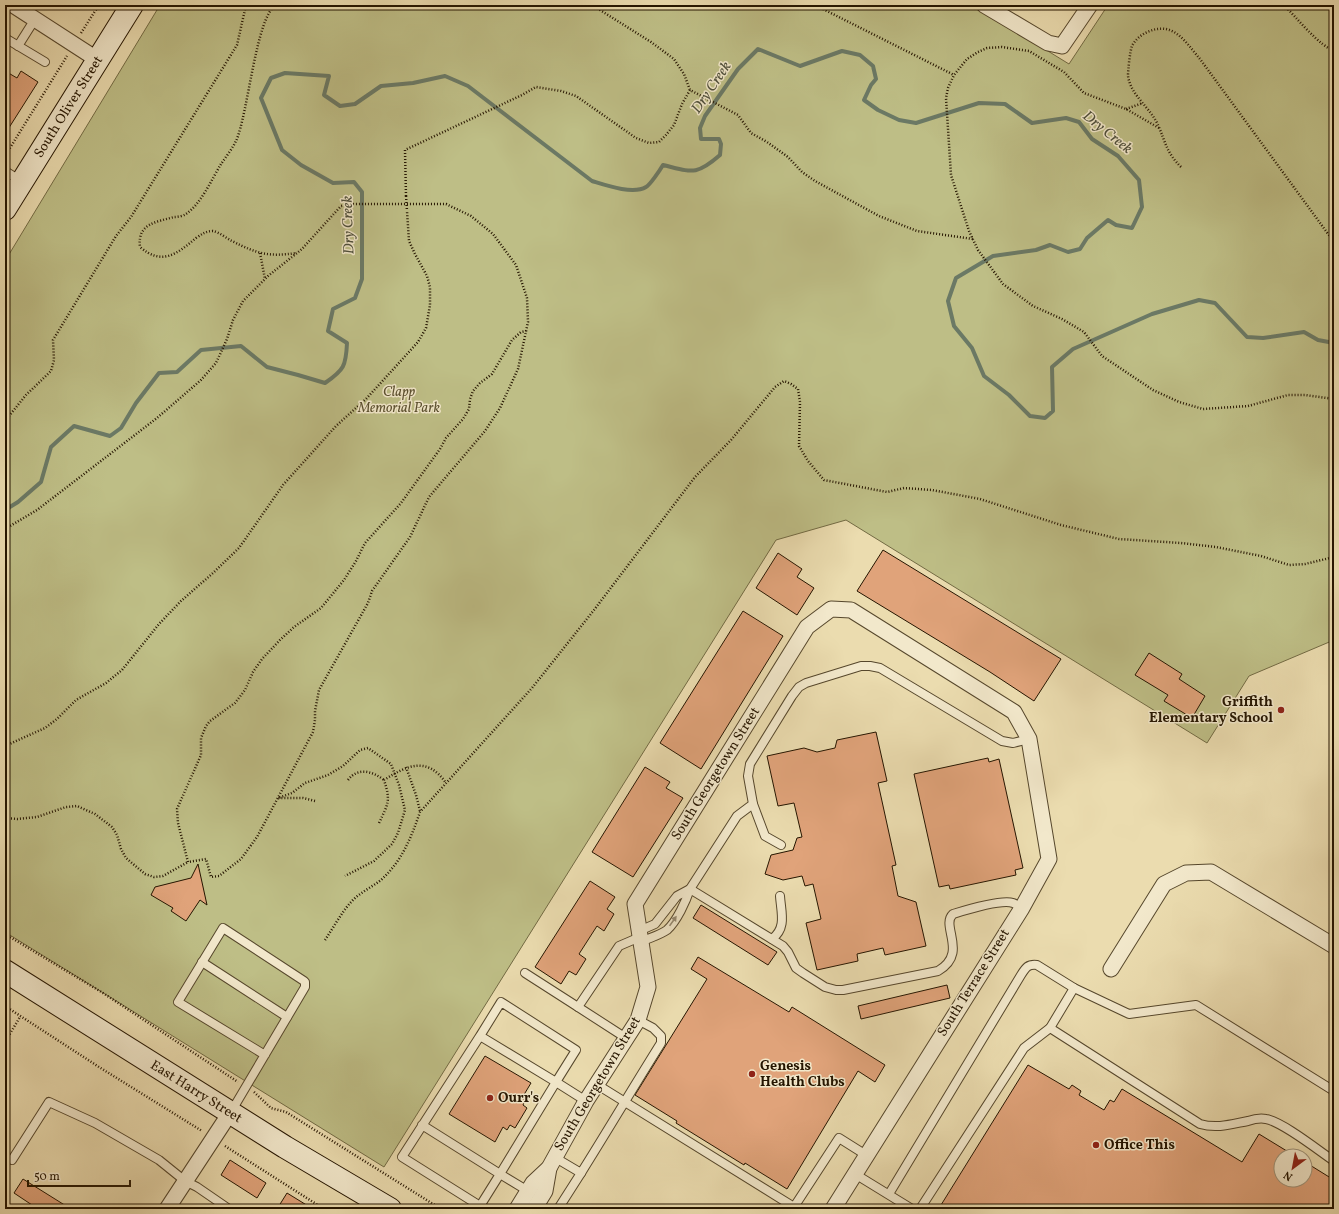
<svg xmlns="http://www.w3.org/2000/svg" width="1339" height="1214" viewBox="0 0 1339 1214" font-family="Vollkorn,serif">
<rect width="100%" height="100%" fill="#ebdcaf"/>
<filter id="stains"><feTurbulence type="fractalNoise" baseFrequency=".005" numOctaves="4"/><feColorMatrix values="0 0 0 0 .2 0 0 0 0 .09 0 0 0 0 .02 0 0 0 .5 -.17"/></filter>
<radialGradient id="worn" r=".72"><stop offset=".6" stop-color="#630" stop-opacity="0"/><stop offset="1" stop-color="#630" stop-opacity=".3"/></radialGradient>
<polygon fill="#bebe86" stroke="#726a43" points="160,5 973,5 1069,64 1108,5 1334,5 1334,640 1249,676 1207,743 846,520 776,540 384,1167 5,932 5,261"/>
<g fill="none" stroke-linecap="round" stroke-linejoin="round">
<path stroke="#6b7965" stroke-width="4" d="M5,510l13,-8 23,-20 10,-35 23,-21 36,10 11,-8 15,-25 23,-30 18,-1 24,-22 40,-4 26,21 31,8 27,8c19,-13 21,-17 22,-40l-19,-12 5,-22 22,-11 7,-19v-87l-8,-10 -21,1 -32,-18 -19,-15 -21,-52 10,-20 14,-5 44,3 -5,19 16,11 15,-2 26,-18 32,-3 32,-7 23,10 124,95c13,4 41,14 54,6 4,-2 14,-17 17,-22 29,7 33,11 57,-10l1,-11 -2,-5h-18l-1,-11 5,-12 33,-47 20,-20 42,17 42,-15 18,4 13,11 3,13 -5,6 -7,15 14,10 21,10 17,3 63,-20 26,1 27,19 34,-5 13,4 13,17 26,17 21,24 3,27 -10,21 -16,-3 -8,-5 -21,18 -7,11 -12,3 -18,-7 -14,5 -43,6 -37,22 -8,23 6,25 18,22 12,28 25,19 21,21 15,2 8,-7 -1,-44 21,-18 79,-35 47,-14 16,3 32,34 16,1 41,-6 14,8 16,3"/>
</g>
<g fill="#e0a37a" stroke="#251500">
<polygon points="5,71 17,78 21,71 38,82 5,134"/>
<polygon points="883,550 1061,659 1034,701 990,672 857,591"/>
<polygon points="778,553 802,569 797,577 814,588 797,615 756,588"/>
<polygon points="743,611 783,636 701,769 660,743"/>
<polygon points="1149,653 1182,674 1179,679 1205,696 1192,718 1164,701 1168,695 1135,675"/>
<polygon points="876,732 887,781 878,783 896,865 892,866 898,896 916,902 926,946 885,955 883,948 857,954 858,961 817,970 806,923 821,919 813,884 805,886 802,876 783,880 765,874 771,855 793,850 797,838 802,837 794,803 778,806 767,756 804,748 817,752 835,748 837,740"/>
<polygon points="988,758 989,762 999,759 1023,868 1015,870 1016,875 950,889 949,885 939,887 914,774"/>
<polygon points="645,767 670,782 666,788 683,798 633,877 592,852"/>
<polygon points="198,864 207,905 200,900 186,921 171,911 173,908 151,895 155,887 191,878"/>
<polygon points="590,881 615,897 607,909 614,914 604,931 597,926 579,954 586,959 576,975 569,971 561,984 535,967"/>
<polygon points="701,905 777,952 768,965 693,918"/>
<polygon points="698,957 789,1012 792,1007 885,1065 875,1082 858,1071 787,1189 745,1163 744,1165 676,1123 677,1121 635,1095 707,979 691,969"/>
<polygon points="947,985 950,998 861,1019 858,1006"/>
<polygon points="485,1056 531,1083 522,1098 525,1100 523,1105 527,1108 515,1128 510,1125 507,1130 503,1127 495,1142 449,1114"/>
<polygon points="1028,1065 1069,1089 1072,1085 1081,1091 1079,1095 1104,1110 1110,1100 1114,1102 1122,1089 1242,1162 1259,1134 1295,1156 1281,1156 1281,1180 1305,1180 1305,1162 1334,1180 1334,1203 1330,1209 948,1209 941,1205"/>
<polygon points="230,1160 266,1183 257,1198 221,1175"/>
<polygon points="23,1179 71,1209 38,1209 14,1193"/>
<polygon points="287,1193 313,1209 277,1209"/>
</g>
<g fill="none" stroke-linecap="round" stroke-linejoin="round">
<g stroke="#56472c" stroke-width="10">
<g id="service">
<polyline points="5,38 45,62"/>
<polyline points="18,46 35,19"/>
<polyline points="5,171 21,181"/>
<polyline points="753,804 765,836 781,845"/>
<path d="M1022,908c-3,-2 -6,-4 -9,-5 -12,-4 -47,7 -60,11 -13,12 16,39 -15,57l-95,19h-7l-11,-3 -22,-14 -7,-5 -8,-16 -5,-6 -93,-57 47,-73 16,-12 -5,-28 2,-12 42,-68 7,-9 7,-4 55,-17h9l10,2 122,73 11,2 16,-4"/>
<path d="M639,931l16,-7 22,-28 13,-7c-4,12 -13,32 -23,41 -7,5 -18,8 -26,12"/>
<path d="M772,939c15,-11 9,-27 8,-43"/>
<polyline points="202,962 287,1017"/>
<polyline points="525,973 578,1007"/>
<path d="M1050,1028l150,96c17,5 32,0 48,-3 6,-2 13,-3 18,-2 17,3 53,32 68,42"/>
<polyline points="626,1038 578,1007 619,946 640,937"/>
<polyline points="596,1084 794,1207 839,1138 866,1155"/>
<polyline points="231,1112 305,987 305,982 304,981 223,928 178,1002 265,1055"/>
<polyline points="422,1125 500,1174 480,1206 402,1157 480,1036 556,1082 576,1050 501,1002 480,1036"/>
<path d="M554,1157l27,16c27,-43 53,-87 80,-130v-7l-8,-8 -15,-8"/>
<polyline points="12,1160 49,1102 95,1123 159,1160 185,1181 197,1187 229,1209"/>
<polyline points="855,1174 912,1209"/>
<polyline points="528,1191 500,1174 556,1082 586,1101"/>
<path d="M889,1194l132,-219c5,-8 7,-11 16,-10l37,23 55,26 67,-9 138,86"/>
<polyline points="558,1209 581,1173"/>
<polyline points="920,1209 1024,1048 1050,1028 1074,988"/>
</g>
</g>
<g stroke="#56472c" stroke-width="17">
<g id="minor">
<polyline points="13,5 98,60"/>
<polyline points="984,5 1048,43 1062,46 1090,5"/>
<polyline points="1111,969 1164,884 1186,873 1211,872 1334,946"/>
<polyline points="167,1209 230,1113"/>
<polyline points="517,1209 533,1183 549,1168 586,1101 638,1020 648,987 635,904 807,627 831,609 851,610 1014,712 1029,739 1049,859 1022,908 833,1209"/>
<polyline points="534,1209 545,1191 549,1168"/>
</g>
</g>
<g stroke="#251500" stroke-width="24">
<g id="secondary">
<polyline points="5,209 132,5"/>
<polyline points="5,971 285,1147 390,1209"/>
</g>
</g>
<g stroke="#251500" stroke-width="2.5" stroke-dasharray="1 2" stroke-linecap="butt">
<path d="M276,5c-20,11 -28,110 -40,136 -4,8 -10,16 -15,23 -9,15 -20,40 -35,50 -3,2 -8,3 -12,3 -17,5 -37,6 -34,30 22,19 37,7 56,-9 6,-4 10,-7 17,-7 6,1 13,7 19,10 26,13 36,16 65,12"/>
<polyline points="592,5 651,42 674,59 684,74 690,90"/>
<polyline points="815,5 954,75"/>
<path d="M1284,5c10,10 38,44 50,45"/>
<polyline points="81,33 99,5"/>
<polyline points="1126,109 1143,103"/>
<polyline points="1159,128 1126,109 1084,93 1064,72 1029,51 1002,47 987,48 978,52 967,59 954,75 948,88 946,98 951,175 969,231 978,250 1003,284 1033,306 1062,319 1084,332 1102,356 1153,390 1179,402 1203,409 1248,406 1288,395 1305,395 1334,399"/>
<polyline points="5,156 67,56"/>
<path d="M1181,167c-15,-15 -15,-24 -23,-42 -8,-18 -27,-29 -30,-49 0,-6 2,-25 4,-30 6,-12 22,-19 34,-17 15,3 25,20 34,30l134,183"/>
<polyline points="406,196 405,150 522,95 536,87 561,91 576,96 636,138 649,143 659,142 666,135 674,125 682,104 690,90 738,115 751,133 767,142 788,157 802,172 815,181 879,216 917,231 973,239"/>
<polyline points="260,253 265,279"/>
<polyline points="5,421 26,395 51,371 54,360 53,340 116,236 131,217 237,45 246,5"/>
<polyline points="5,529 37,510 157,418 201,380 216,363 227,339 233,320 243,301 268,276 302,249 341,206 351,204 446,204 471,216 493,234 516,265 527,298 528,322 518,369 500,408 485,431 429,497 410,537 372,591 368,603 319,690 315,711 315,720 313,732 257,837 241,859 219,876 211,877 206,859 188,862 178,823 177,809 201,755 201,738 206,726 210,721 235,703 245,690 253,672 262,659 280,640 294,627 321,608 344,580 356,561 365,543 401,503 440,449 446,438 463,419 469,409 470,399 473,391 480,383 492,374 512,340 521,332 526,331"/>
<polyline points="5,746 45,728 57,719 76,700 106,683 122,670 159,624 181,601 213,573 239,548 283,485 336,426 366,399 418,342 426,328 430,305 430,287 427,276 415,254 409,241 407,211"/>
<polyline points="406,767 416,795 420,811"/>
<path d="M348,780c10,-13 24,-9 36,0"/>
<polyline points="315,801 303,798 278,798 292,793 305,783 328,775 343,766 360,750 368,748 391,764 399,785 405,810 398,833 392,844 374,861 345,876"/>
<polyline points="5,818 17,819 37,817 66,807 77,806 95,814 112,827 117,835 121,849 126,858 145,874 154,877 163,876 188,862"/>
<path d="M379,823c9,-19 12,-22 5,-43 24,-15 43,-24 62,3"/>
<polyline points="5,934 103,993 238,1082"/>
<path d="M325,940c9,-13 17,-29 28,-40 8,-8 19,-13 28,-20 21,-19 30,-42 39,-68l112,-124 62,-78 101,-133 36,-37 44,-53 9,-6 7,3 7,5 2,13 -1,44 9,15 16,19 63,12 17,-4 28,2 48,9 81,26 58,14 62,4 35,4 45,9 28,9 16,-1 29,-7"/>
<polyline points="5,1006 99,1067 202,1131"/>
<polyline points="5,1042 20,1017"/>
<polyline points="254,1092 271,1108 286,1112 441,1209"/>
<polyline points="5,1125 9,1128"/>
<polyline points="225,1146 324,1209"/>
</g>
<use href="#service" stroke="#f2e8cb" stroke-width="8"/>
<use href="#minor" stroke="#f2e8cb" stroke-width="15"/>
<use href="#secondary" stroke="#f2e8cb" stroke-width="22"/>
<polyline stroke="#251500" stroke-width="2.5" stroke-dasharray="1 2" stroke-linecap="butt" points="406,196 407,211"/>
</g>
<defs><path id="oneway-solid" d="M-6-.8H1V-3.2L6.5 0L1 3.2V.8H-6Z"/></defs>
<use fill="#968970" href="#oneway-solid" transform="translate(673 921) rotate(-55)"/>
<g fill="#8f2418" stroke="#f2e8cb" stroke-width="1.5">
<circle cx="1281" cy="710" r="4"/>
<circle cx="752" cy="1074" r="4"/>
<circle cx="490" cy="1098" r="4"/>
<circle cx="1096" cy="1145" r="4"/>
</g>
<g text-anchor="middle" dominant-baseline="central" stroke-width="3" stroke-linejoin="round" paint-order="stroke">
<g font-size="14" fill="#251500" stroke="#f2e8cb">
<text transform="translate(69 107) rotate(-58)">South Oliver Street</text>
<text transform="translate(716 774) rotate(-58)">South Georgetown Street</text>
<text transform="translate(974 983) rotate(-58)">South Terrace Street</text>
<text transform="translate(598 1084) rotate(-59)">South Georgetown Street</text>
<text transform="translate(196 1092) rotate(32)">East Harry Street</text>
</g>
<g font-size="14" font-style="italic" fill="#5b502f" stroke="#f2e8cb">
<text x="399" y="392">Clapp<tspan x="399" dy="16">Memorial Park</tspan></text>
</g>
<g font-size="14" font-weight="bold" fill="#251500" stroke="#f2e8cb" text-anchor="start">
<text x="1273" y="702" text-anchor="end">Griffith<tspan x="1273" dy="16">Elementary School</tspan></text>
<text x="760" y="1066">Genesis<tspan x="760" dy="16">Health Clubs</tspan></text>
<text x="498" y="1098">Ourr's</text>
<text x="1104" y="1145">Office This</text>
</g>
<g font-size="15" font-style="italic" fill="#4e4f3b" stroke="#f2e8cb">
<text transform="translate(712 88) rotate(-56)">Dry Creek</text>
<text transform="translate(1107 133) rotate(39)">Dry Creek</text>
<text transform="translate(349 225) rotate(-92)">Dry Creek</text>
</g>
</g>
<rect width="1339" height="1214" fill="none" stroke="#ebdcaf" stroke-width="20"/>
<rect x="6" y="6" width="1327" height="1202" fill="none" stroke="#251500" stroke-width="2"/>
<rect x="10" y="10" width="1319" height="1194" fill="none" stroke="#251500"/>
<g transform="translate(1293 1168) rotate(212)"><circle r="19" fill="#f2e8cb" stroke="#a0947a"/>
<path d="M0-3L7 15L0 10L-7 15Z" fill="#8f2418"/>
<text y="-6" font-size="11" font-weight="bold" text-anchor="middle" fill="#251500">N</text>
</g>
<path d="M28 1180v6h102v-6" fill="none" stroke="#251500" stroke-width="2"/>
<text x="34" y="1180" font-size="12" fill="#251500" stroke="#f2e8cb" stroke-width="3" paint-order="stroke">50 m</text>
<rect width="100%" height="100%" filter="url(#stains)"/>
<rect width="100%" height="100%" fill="url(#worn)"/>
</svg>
